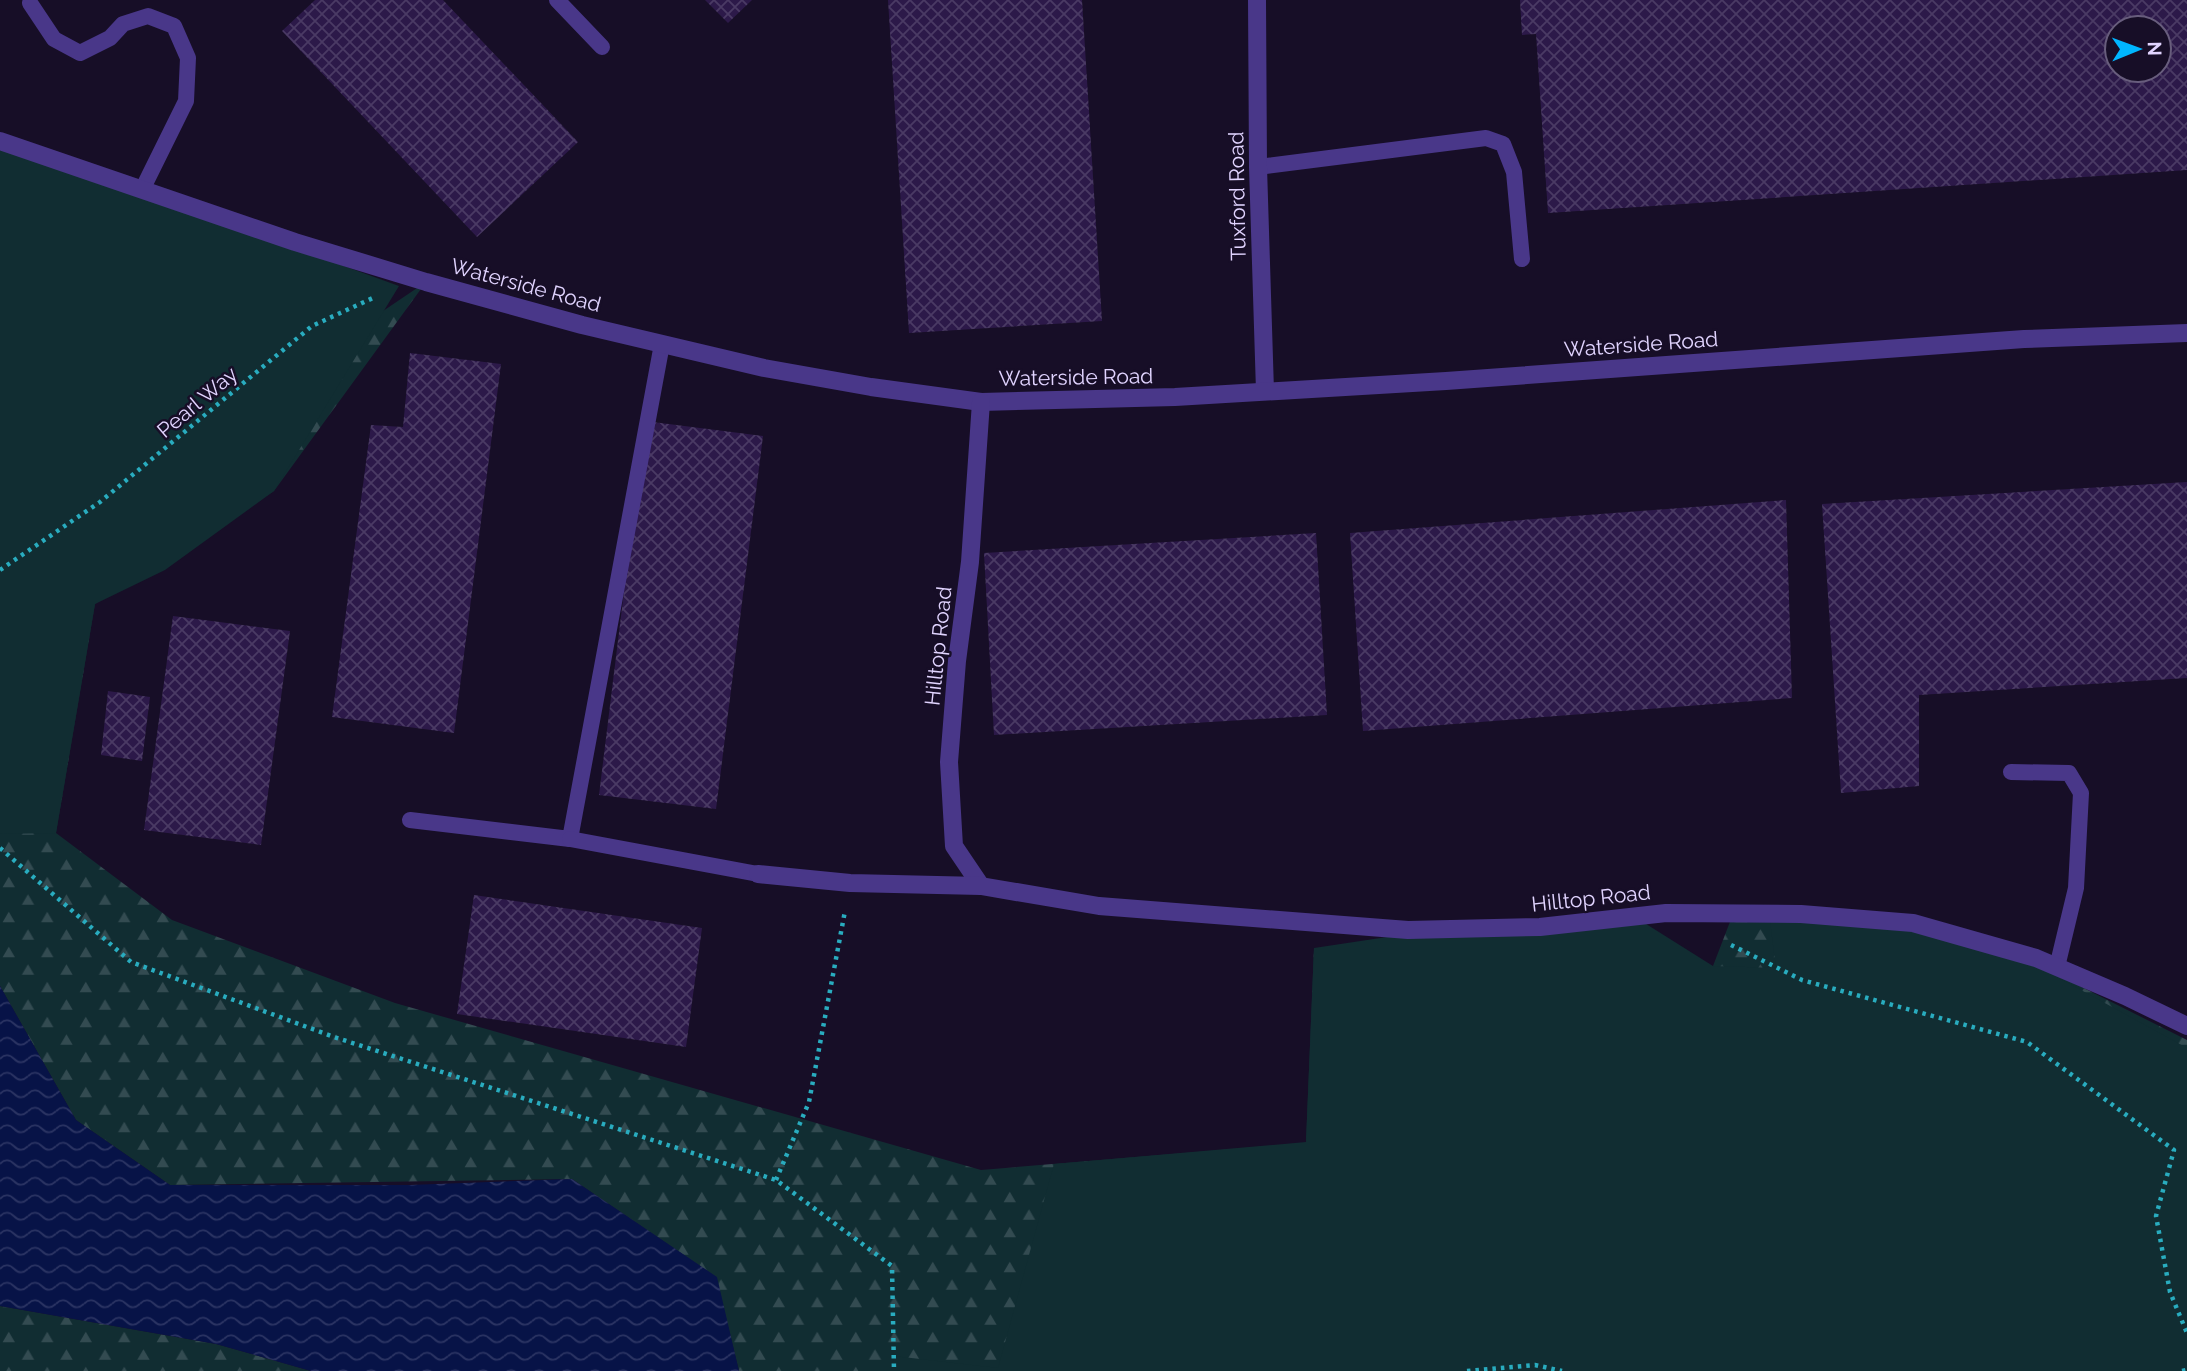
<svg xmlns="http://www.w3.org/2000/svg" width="2187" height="1371" viewBox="0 0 2187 1371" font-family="Raleway,sans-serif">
<defs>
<pattern id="forest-firs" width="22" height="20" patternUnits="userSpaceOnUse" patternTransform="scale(1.75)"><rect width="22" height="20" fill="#112d32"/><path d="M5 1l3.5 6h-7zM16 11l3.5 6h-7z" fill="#334b51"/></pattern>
<pattern id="water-waves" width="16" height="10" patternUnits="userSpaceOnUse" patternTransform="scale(1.75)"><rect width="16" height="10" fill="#071347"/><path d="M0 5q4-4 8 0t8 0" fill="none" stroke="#2b3463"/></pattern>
<pattern id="building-cross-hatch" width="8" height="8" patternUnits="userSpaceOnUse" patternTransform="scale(1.75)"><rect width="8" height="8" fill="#2c1949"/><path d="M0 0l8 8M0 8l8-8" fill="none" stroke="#4a3a64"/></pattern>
</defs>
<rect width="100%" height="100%" fill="#170e27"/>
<g fill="url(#forest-firs)">
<polygon points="426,282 274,491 95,604 56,833 172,920 395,1003 981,1170 1306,1143 1314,948 1713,966 1733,914 2008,950 2187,1040 2187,1317 1005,1371 739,1371 716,1277 572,1179 170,1185 76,1120 0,986 0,580 37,545"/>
<polygon points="0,1306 216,1344 311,1371 0,1371"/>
</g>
<g fill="#112d32">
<polygon points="0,141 399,286 274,491 165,570 95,604 56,833 0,834"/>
<polygon points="1769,914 1953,935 2008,950 2187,1048 2187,1371 891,1371 894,1356 998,1368 1054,1164 1306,1142 1314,948 1440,929 1635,917 1713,966 1776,968"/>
</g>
<polygon fill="url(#water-waves)" points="0,986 76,1120 170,1185 410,1185 572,1179 717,1277 739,1371 311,1371 216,1344 0,1306"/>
<g fill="url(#building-cross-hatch)" fill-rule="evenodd">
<polygon points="315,0 443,0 578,142 477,237 282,31"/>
<polygon points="705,0 752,0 728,23"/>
<polygon points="888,0 1082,0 1102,321 909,333"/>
<path d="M1520,0h667v170l-639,43 -12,-179 -14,1zM2117,28h42v42h-42z"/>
<polygon points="410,353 501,364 454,733 332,717 371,425 403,427"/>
<polygon points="645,421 763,436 716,809 599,795"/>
<polygon points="2187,482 2187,678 1919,695 1919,786 1841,793 1822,504"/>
<polygon points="1786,500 1792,698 1363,731 1350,533"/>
<polygon points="1316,533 1327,715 994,735 984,553"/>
<polygon points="173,616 290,631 261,845 144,830"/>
<polygon points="108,691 150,697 142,761 101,755"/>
<polygon points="474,895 702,928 686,1047 457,1014"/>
</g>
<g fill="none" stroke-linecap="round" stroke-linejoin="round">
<g stroke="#29acbf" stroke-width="4.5" stroke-dasharray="3.5 5" stroke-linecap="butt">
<polyline points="0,570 100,502 312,326 375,297"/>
<polyline points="0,848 131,962 334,1037 776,1180 892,1266 894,1371"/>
<polyline points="1731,945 1802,980 2027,1042 2174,1150 2156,1216 2170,1292 2187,1333"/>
<polyline points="776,1180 809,1102 845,911"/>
<polyline points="1467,1371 1535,1365 1562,1371"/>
<polyline points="2182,1371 2187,1370"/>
</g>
<g stroke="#493789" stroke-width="16">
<polyline points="557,0 602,47"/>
<polyline points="30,3 54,39 80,53 110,38 123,24 148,16 174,26 188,58 186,101 142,190"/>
<polyline points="1258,167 1486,138 1503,144 1514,172 1522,259"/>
<polyline points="2011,772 2069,773 2081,793 2076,888 2057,967"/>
<polyline points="410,820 570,839 662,344"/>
<polyline points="570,839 758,874"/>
</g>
<g stroke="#493789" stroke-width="18">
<polyline points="1257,0 1258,167 1265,391"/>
<polyline points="0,141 295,242 426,282 582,325 764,368 871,387 981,402 1175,397 1446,381 2024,339 2187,333"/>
<polyline points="981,402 970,562 957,661 949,762 954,846 981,886"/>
<polyline points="758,874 850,883 981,886 1099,906 1408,930 1540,927 1666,913 1801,914 1913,923 2036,958 2125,996 2187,1026"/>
</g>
</g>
<g text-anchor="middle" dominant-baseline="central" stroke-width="5" stroke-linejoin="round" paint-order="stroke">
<g font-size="21" fill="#e1d4ff" stroke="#170e27">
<text transform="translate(1237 196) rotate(-91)">Tuxford Road</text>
<text transform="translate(526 285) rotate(15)">Waterside Road</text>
<text transform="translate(1641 344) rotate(-4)">Waterside Road</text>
<text transform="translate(1076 377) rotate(-1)">Waterside Road</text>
<text transform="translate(197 402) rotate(-40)">Pearl Way</text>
<text transform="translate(938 646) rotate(-84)">Hilltop Road</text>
<text transform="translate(1591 898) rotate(-6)">Hilltop Road</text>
</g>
</g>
<g transform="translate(2138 49) rotate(89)"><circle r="33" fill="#170e27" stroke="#685d7d" stroke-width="2"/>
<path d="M0-5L12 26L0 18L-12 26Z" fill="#00b6ff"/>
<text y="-10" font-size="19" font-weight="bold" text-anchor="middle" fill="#e1d4ff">N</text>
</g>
</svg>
